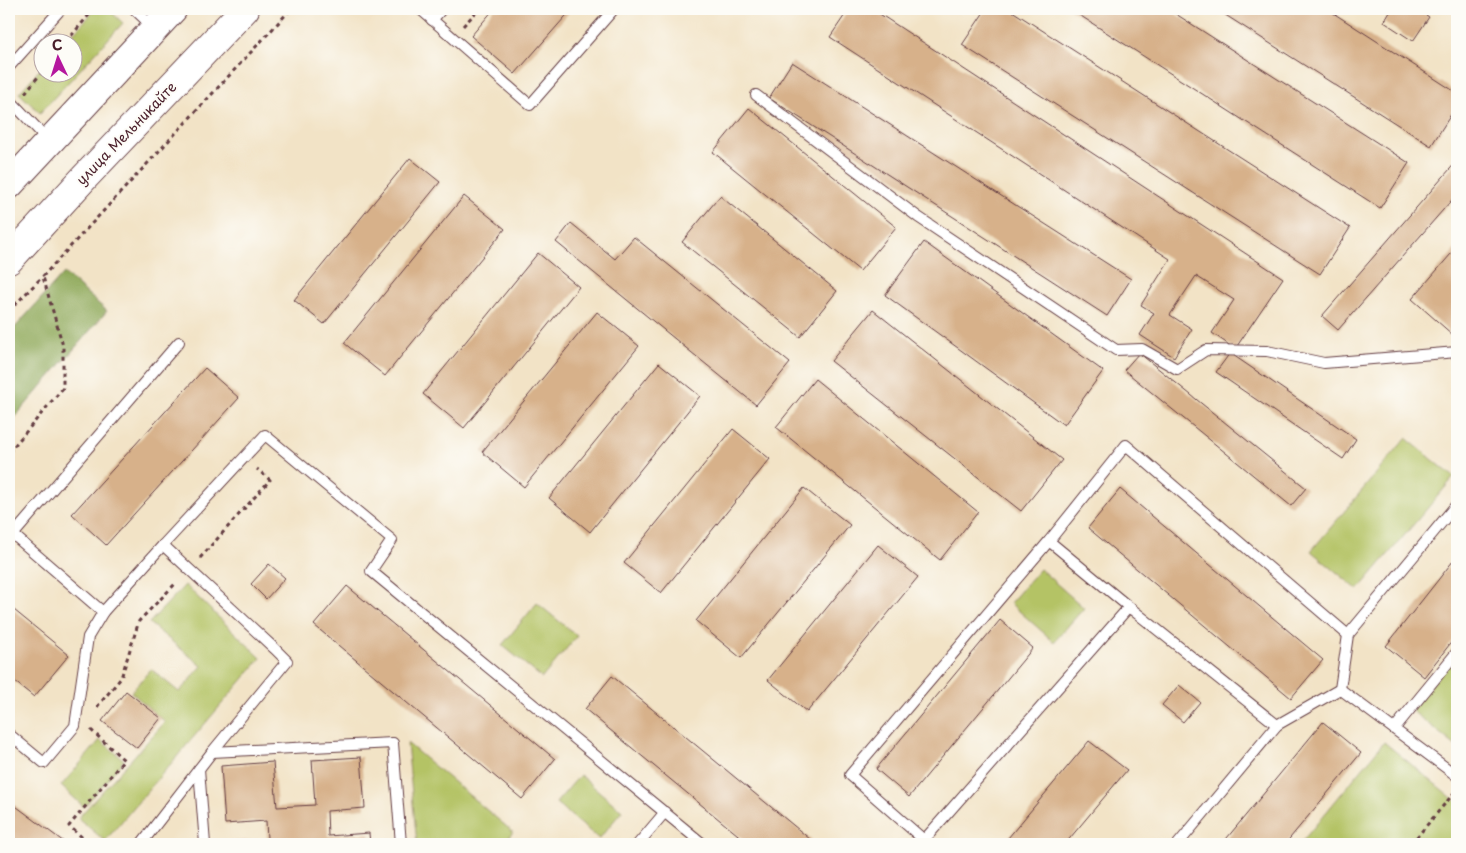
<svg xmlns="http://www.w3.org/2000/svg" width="1466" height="853" viewBox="0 0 1466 853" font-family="'Playpen Sans',sans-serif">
<rect width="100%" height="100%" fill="#fdfcf7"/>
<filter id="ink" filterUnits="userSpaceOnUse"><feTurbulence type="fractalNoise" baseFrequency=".02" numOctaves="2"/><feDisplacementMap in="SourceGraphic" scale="10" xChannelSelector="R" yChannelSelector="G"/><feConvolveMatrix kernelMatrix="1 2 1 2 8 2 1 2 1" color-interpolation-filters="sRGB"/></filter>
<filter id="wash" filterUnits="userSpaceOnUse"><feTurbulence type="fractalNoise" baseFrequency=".0096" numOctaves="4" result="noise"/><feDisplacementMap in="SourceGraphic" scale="20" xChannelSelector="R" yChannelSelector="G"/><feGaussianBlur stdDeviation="1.12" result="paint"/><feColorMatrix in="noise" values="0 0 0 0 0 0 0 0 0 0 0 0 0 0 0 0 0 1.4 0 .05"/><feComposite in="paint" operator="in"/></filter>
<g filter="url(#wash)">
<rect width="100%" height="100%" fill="#f2e3c6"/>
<g fill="#b4c365" stroke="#7f7148">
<polygon points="96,9 108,9 123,23 40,113 19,93 42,67 42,72 72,72 72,42 65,42"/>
<polygon points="1406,438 1454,477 1358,590 1311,551"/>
<polygon points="1040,569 1084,608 1054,642 1010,603"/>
<polygon points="185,585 261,658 105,841 78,818 165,722 131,692 151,669 179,692 202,666 149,623"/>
<polygon points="537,603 577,636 542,678 502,645"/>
<polygon points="1457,653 1457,747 1411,710"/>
<polygon points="100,740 124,760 84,807 61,786"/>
<polygon points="1384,742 1457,802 1457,844 1300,844"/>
<polygon points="407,743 513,832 503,844 417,844"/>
<polygon points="580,775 622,811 599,839 556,803"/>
</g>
<polygon fill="#8fa95a" stroke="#6c6442" points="64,273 107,311 9,424 9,334"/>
<g id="blocks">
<g fill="#d7b18a">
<polygon points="494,9 572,9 515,74 471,36"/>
<polygon points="849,9 872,9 1283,278 1235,349 1212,333 1234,300 1196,276 1170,315 1192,329 1174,357 1140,335 1154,313 1141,305 1170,259 830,37"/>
<polygon points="986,9 1009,9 1350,228 1320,274 962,45"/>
<polygon points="1070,9 1168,9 1409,163 1380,208"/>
<polygon points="1216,9 1327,9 1457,93 1457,105 1431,146"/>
<polygon points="1392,9 1417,9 1429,17 1413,41 1384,22"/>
<polygon points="792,62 1131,279 1107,316 769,98"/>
<polygon points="749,108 896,227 860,271 713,152"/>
<polygon points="410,158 440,182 324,324 294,300"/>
<polygon points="1457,161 1457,194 1338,330 1322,316"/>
<polygon points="464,196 505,229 385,376 344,343"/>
<polygon points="720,196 837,291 800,337 682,242"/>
<polygon points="571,223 615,259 634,237 790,363 756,405 556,242"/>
<polygon points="924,242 1103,371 1064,425 885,295"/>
<polygon points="1457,247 1457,330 1453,335 1412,299"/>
<polygon points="538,253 579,287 464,428 423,394"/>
<polygon points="873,310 1062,460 1021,511 831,361"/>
<polygon points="597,312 639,346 524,487 482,452"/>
<polygon points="1139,353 1306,488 1291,506 1124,370"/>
<polygon points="1230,353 1356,439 1343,459 1216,372"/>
<polygon points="659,363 700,396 590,532 549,498"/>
<polygon points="205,368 239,398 106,545 72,514"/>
<polygon points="815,379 978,512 940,560 776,427"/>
<polygon points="733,429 770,459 661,593 624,563"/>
<polygon points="804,488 850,525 741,658 696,621"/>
<polygon points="1120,489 1323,660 1291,698 1088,528"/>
<polygon points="878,545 918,577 807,712 768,680"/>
<polygon points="1457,556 1457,635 1424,677 1386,646"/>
<polygon points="269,564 285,578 266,599 251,584"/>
<polygon points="347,586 555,759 522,799 314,625"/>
<polygon points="14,610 69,655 34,697 9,677 9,614 10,615"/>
<polygon points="1000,620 1033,648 909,797 876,769"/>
<polygon points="612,676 816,844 749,844 609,729 585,709"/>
<polygon points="1179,685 1200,702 1183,722 1162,705"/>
<polygon points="126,691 161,718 137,748 102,721"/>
<polygon points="1323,722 1361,753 1285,844 1222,844"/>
<polygon points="1089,741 1127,770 1065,844 1003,844"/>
<polygon points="361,757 365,808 327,811 328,836 369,833 370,844 228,844 228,842 267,839 266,821 225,824 221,766 273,762 277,807 315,805 312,760"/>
<polygon points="9,801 64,842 63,844 9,844"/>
</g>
</g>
</g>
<g filter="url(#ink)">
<use href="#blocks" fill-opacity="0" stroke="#633c42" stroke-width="1"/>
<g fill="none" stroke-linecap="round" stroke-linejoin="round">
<g stroke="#633c42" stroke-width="12">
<g id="service">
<polyline points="134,9 154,28"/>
<polyline points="420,9 530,105 614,9"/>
<polyline points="432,20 442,9"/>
<polyline points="9,67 61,9"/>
<polyline points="756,95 918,217 1116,350 1142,349 1177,369 1206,350 1267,351 1324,363 1457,352"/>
<polyline points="9,99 49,141"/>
<polyline points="9,531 103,612"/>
<polyline points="13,535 179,342"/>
<polyline points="1049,541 1129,607"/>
<polyline points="163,545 265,435 392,540 371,571 703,844"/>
<polyline points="1348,635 1126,445 1049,541 850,775 924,840 1129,607 1277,725 1340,689 1457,776"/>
<polyline points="1340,689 1348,635 1457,504"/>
<polyline points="1394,729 1457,652"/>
<polyline points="9,734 44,763 75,726 88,637 103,612 163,545 275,649 287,661 212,752 141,844"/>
<polyline points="212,752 393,743 401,844"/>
<polyline points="199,769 205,844"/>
<polyline points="638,844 665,812"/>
<polyline points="1178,844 1277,725"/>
</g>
</g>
<g stroke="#633c42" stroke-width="30">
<g id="secondary">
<polyline points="9,185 173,9"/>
<polyline points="9,260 84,178 245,9"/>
</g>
</g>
<g stroke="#633c42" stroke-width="3" stroke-dasharray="4 4" stroke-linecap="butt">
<polyline points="463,26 479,9"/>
<polyline points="66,42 94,9"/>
<polyline points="25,93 42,72"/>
<polyline points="9,311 43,276 291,9"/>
<polyline points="9,452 63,388 63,346 43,277"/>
<polyline points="200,558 270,480 257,469"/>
<polyline points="97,707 121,678 139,621 177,582"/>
<polyline points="85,844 85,840 69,826 124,760 91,730"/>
<polyline points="1411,844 1454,793"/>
</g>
<use href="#service" stroke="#fff" stroke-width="10"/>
<use href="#secondary" stroke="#fff" stroke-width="28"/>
</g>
</g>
<g text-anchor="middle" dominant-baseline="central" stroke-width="4" stroke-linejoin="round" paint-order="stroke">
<g font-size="14" fill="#4a1f2b" stroke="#fdfcf7">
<text transform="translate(126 133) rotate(-46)">улица Мельникайте</text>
</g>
</g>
<rect width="1466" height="853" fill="none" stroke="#fdfcf7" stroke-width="30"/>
<g transform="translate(58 58) rotate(356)"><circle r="24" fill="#fdfcf7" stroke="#b5a4a5"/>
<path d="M0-4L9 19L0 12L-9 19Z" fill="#b5179e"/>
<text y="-8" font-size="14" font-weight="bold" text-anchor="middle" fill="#4a1f2b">С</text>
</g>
</svg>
